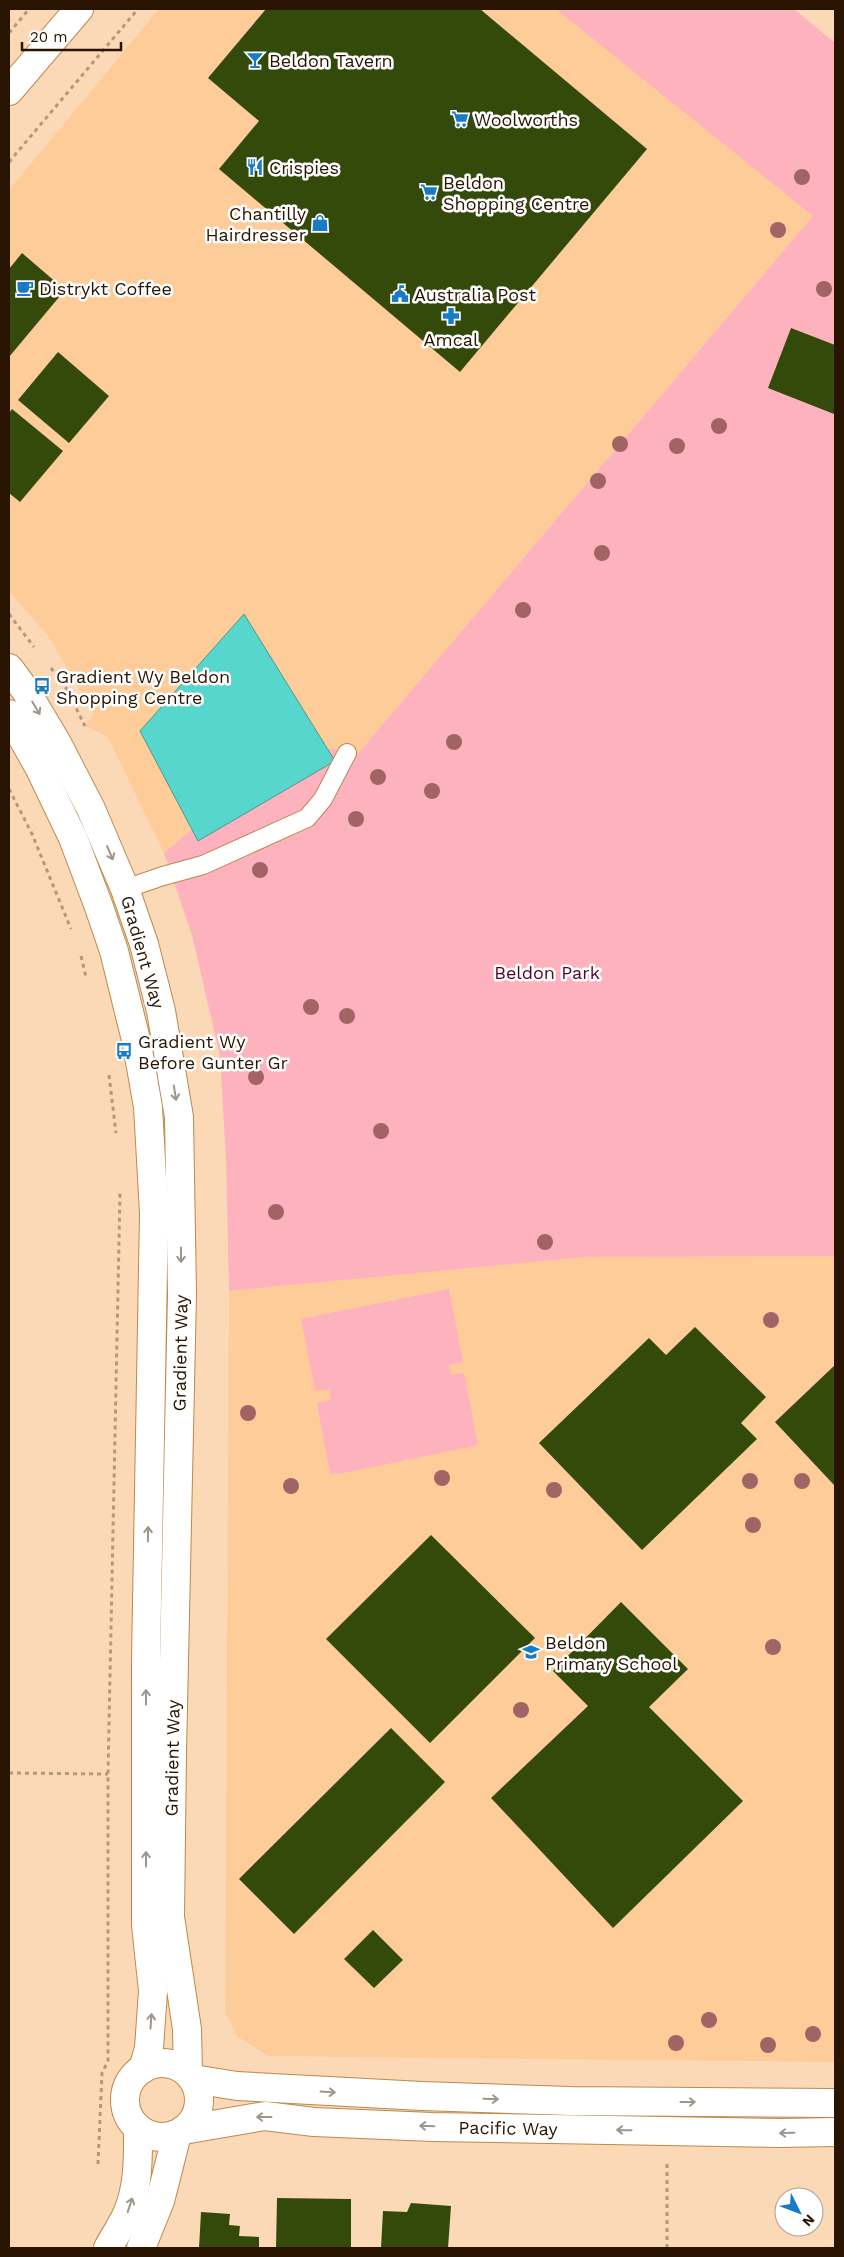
<svg xmlns="http://www.w3.org/2000/svg" width="844" height="2257" viewBox="0 0 844 2257" font-family="'Work Sans',sans-serif">
<rect width="100%" height="100%" fill="#fcd9b6"/>
<g fill="#fecc98">
<polygon points="159,9 556,9 814,215 356,756 164,853 108,737 85,726 94,714 48,636 9,591 9,190"/>
<polygon points="835,1256 835,2062 269,2056 238,2037 225,2013 229,1291 586,1257"/>
</g>
<g fill="#feb2be">
<polygon points="556,9 794,9 835,43 835,1256 586,1257 229,1291 226,1160 220,1056 192,935 164,853 221,805 330,748 356,756 813,216"/>
<polygon points="449,1289 463,1362 449,1365 451,1375 464,1373 478,1445 339,1474 338,1473 330,1474 317,1403 331,1400 329,1389 315,1391 301,1319"/>
</g>
<polygon fill="#56d6cc" stroke="#489c8f" points="244,614 335,761 198,841 140,731"/>
<g fill="#334a0b">
<polygon points="266,9 480,9 647,149 460,372 219,169 259,121 208,78"/>
<polygon points="22,253 65,290 9,357 9,269"/>
<polygon points="791,328 835,345 834,414 768,388"/>
<polygon points="58,352 109,396 69,443 18,400"/>
<polygon points="12,409 63,451 20,502 9,493 9,413"/>
<polygon points="695,1327 766,1397 741,1423 757,1439 642,1550 539,1443 649,1338 666,1355"/>
<polygon points="835,1365 835,1486 775,1422"/>
<polygon points="431,1535 535,1638 430,1743 326,1639"/>
<polygon points="621,1602 688,1669 649,1707 743,1801 613,1928 491,1798 588,1706 553,1671"/>
<polygon points="391,1728 445,1782 294,1934 239,1879"/>
<polygon points="373,1930 403,1960 374,1988 344,1959"/>
<polygon points="277,2198 351,2199 351,2248 276,2248"/>
<polygon points="411,2203 451,2206 448,2248 381,2248 383,2211 407,2212"/>
<polygon points="201,2212 230,2214 229,2225 240,2226 239,2236 259,2237 259,2248 199,2248"/>
</g>
<g fill="none" stroke-linecap="round" stroke-linejoin="round">
<g stroke="#bd884c" stroke-width="20">
<polyline id="lane" points="125,889 163,876 203,865 307,818 323,799 347,753"/>
</g>
<g stroke="#bd884c" stroke-width="30">
<polyline id="street" points="9,91 79,9"/>
</g>
<g stroke="#bd884c" stroke-width="30">
<g id="secondary">
<polyline points="9,668 26,691 58,745 91,809 125,889 144,944 161,1011 179,1117 182,1294 172,1753 170,1917 187,2029 188,2073"/>
<polyline points="9,714 39,767 73,838 99,907 114,951 137,1044 148,1107 154,1213 146,1659 146,1925 153,1991 149,2048 143,2069"/>
<circle cx="162" cy="2100" r="37"/>
<polyline points="193,2079 237,2086 422,2096 571,2101 835,2103"/>
<polyline points="183,2130 265,2116 314,2122 432,2127 780,2133 835,2132"/>
<path d="M108,2248c6,-11 14,-23 19,-34 12,-28 11,-57 11,-86"/>
<polyline points="141,2248 160,2201 177,2134"/>
</g>
</g>
<g stroke="#b59779" stroke-width="3" stroke-dasharray="4 4" stroke-linecap="butt">
<polyline points="9,33 29,9"/>
<polyline points="9,162 138,9"/>
<polyline points="9,614 34,647"/>
<polyline points="51,668 66,688 85,726"/>
<polyline points="9,789 32,834 71,929"/>
<polyline points="81,956 86,977"/>
<polyline points="109,1075 116,1133"/>
<polyline points="9,1773 108,1774"/>
<polyline points="98,2164 102,2073 108,2061 108,1774 120,1192"/>
<polyline points="667,2248 667,2161"/>
</g>
<use href="#lane" stroke="#fff" stroke-width="18"/>
<use href="#street" stroke="#fff" stroke-width="28"/>
<use href="#secondary" stroke="#fff" stroke-width="28"/>
</g>
<g fill="#a16364">
<circle cx="802" cy="177" r="8"/>
<circle cx="778" cy="230" r="8"/>
<circle cx="824" cy="289" r="8"/>
<circle cx="719" cy="426" r="8"/>
<circle cx="620" cy="444" r="8"/>
<circle cx="677" cy="446" r="8"/>
<circle cx="598" cy="481" r="8"/>
<circle cx="602" cy="553" r="8"/>
<circle cx="523" cy="610" r="8"/>
<circle cx="454" cy="742" r="8"/>
<circle cx="378" cy="777" r="8"/>
<circle cx="432" cy="791" r="8"/>
<circle cx="356" cy="819" r="8"/>
<circle cx="260" cy="870" r="8"/>
<circle cx="311" cy="1007" r="8"/>
<circle cx="347" cy="1016" r="8"/>
<circle cx="256" cy="1077" r="8"/>
<circle cx="381" cy="1131" r="8"/>
<circle cx="276" cy="1212" r="8"/>
<circle cx="545" cy="1242" r="8"/>
<circle cx="771" cy="1320" r="8"/>
<circle cx="248" cy="1413" r="8"/>
<circle cx="442" cy="1478" r="8"/>
<circle cx="750" cy="1481" r="8"/>
<circle cx="802" cy="1481" r="8"/>
<circle cx="291" cy="1486" r="8"/>
<circle cx="554" cy="1490" r="8"/>
<circle cx="753" cy="1525" r="8"/>
<circle cx="773" cy="1647" r="8"/>
<circle cx="521" cy="1710" r="8"/>
<circle cx="709" cy="2020" r="8"/>
<circle cx="813" cy="2034" r="8"/>
<circle cx="676" cy="2043" r="8"/>
<circle cx="768" cy="2045" r="8"/>
</g>
<defs><path id="oneway-shaft" d="M-6 0H5M1.5-3L5.5 0L1.5 3" fill="none" stroke-width="1.6" stroke-linecap="round" stroke-linejoin="round" transform="scale(1.25)"/></defs>
<g stroke="#9e958c">
<use href="#oneway-shaft" transform="translate(36 708) rotate(59)"/>
<use href="#oneway-shaft" transform="translate(110 853) rotate(67)"/>
<use href="#oneway-shaft" transform="translate(175 1093) rotate(81)"/>
<use href="#oneway-shaft" transform="translate(181 1255) rotate(90)"/>
<use href="#oneway-shaft" transform="translate(148 1534) rotate(-89)"/>
<use href="#oneway-shaft" transform="translate(146 1697) rotate(-90)"/>
<use href="#oneway-shaft" transform="translate(146 1859) rotate(-90)"/>
<use href="#oneway-shaft" transform="translate(151 2021) rotate(-86)"/>
<use href="#oneway-shaft" transform="translate(328 2092) rotate(4)"/>
<use href="#oneway-shaft" transform="translate(491 2099) rotate(2)"/>
<use href="#oneway-shaft" transform="translate(688 2102)"/>
<use href="#oneway-shaft" transform="translate(264 2117) rotate(180)"/>
<use href="#oneway-shaft" transform="translate(427 2126) rotate(-178)"/>
<use href="#oneway-shaft" transform="translate(624 2130) rotate(-179)"/>
<use href="#oneway-shaft" transform="translate(787 2133) rotate(179)"/>
<use href="#oneway-shaft" transform="translate(130 2205) rotate(-72)"/>
</g>
<defs>
<g id="bar-bare" transform="scale(1.35)"><path d="M-6-5H6L.8 .8V4.5H3.5V6h-7V4.5H-.8V.8Z" fill="#177bc6" stroke="#fff" stroke-width="2.5" paint-order="stroke"/></g>
<g id="supermarket-bare" transform="scale(1.35)"><path d="M-6-5.5h2.5l.6 2H6L4.5 2H-2.5L-4.4-4H-6ZM-1.5 3.2a1.3 1.3 0 1 0 .1 0ZM3 3.2a1.3 1.3 0 1 0 .1 0Z" fill="#177bc6" stroke="#fff" stroke-width="2.5" paint-order="stroke"/></g>
<g id="restaurant-bare" transform="scale(1.35)"><path d="M-5-6h1v4h1v-4h1v4h1v-4h1v5L-1.5 .5V6h-2V.5L-5-1ZM5-6V6H3V1.5H1.5Q1.5-4 5-6Z" fill="#177bc6" stroke="#fff" stroke-width="2.5" paint-order="stroke"/></g>
<g id="shop-bare" transform="scale(1.35)"><path d="M-5-2.5h2.3a2.7 3.5 0 0 1 5.4 0H5L5.5 6h-11ZM-1.5-2.5h3a1.5 2.3 0 0 0-3 0Z" fill="#177bc6" stroke="#fff" stroke-width="2.5" paint-order="stroke"/></g>
<g id="cafe-bare" transform="scale(1.35)"><path d="M-5.5-4.5H6V0H3Q3 3.5 0 3.5H-2.5Q-5.5 3.5-5.5 0ZM3-3.2v2h1.7v-2ZM-6 4.5H4V6H-6Z" fill="#177bc6" stroke="#fff" stroke-width="2.5" paint-order="stroke"/></g>
<g id="civic-bare" transform="scale(1.35)"><path d="M-.6-6.5H3V-4.5H.6V-3L4-1V1h2V6H-6V1h2V-1L-.6-3ZM-1.2 2.5V6h2.4V2.5Z" fill="#177bc6" stroke="#fff" stroke-width="2.5" paint-order="stroke"/></g>
<g id="pharmacy-bare" transform="scale(1.35)"><path d="M-2-6h4v4h4v4h-4v4h-4v-4h-4v-4h4Z" fill="#177bc6" stroke="#fff" stroke-width="2.5" paint-order="stroke"/></g>
<g id="bus-bare" transform="scale(1.35)"><path d="M-5-6H5V4H4V6H2V4H-2V6H-4V4H-5ZM-3.5-4V0h7V-4ZM-3.5 1.2v1.5H-2V1.2ZM2 1.2v1.5H3.5V1.2Z" fill="#177bc6" stroke="#fff" stroke-width="2.5" paint-order="stroke"/></g>
<g id="school-bare" transform="scale(1.35)"><path d="M0-5L7-2L0 1L-7-2ZM-4 1L0 2.5L4 1V4Q0 6-4 4Z" fill="#177bc6" stroke="#fff" stroke-width="2.5" paint-order="stroke"/></g>
</defs>
<g fill-rule="evenodd">
<use href="#bar-bare" x="255" y="60"/>
<use href="#supermarket-bare" x="460" y="119"/>
<use href="#restaurant-bare" x="255" y="167"/>
<use href="#supermarket-bare" x="429" y="192"/>
<use href="#shop-bare" x="320" y="223"/>
<use href="#cafe-bare" x="25" y="288"/>
<use href="#civic-bare" x="400" y="294"/>
<use href="#pharmacy-bare" x="451" y="316"/>
<use href="#bus-bare" x="42" y="686"/>
<use href="#bus-bare" x="124" y="1051"/>
<use href="#school-bare" x="531" y="1652"/>
</g>
<g text-anchor="middle" dominant-baseline="central" stroke-width="5" stroke-linejoin="round" paint-order="stroke">
<g font-size="18" fill="#281400" stroke="#fff" text-anchor="start">
<text x="269" y="60">Beldon Tavern</text>
<text x="474" y="119">Woolworths</text>
<text x="269" y="167">Crispies</text>
<text x="443" y="182">Beldon<tspan x="443" dy="21">Shopping Centre</tspan></text>
<text x="306" y="213" text-anchor="end">Chantilly<tspan x="306" dy="21">Hairdresser</tspan></text>
<text x="39" y="288">Distrykt Coffee</text>
<text x="414" y="294">Australia Post</text>
<text x="451" y="339" text-anchor="middle">Amcal</text>
<text x="56" y="676">Gradient Wy Beldon<tspan x="56" dy="21">Shopping Centre</tspan></text>
<text x="138" y="1041">Gradient Wy<tspan x="138" dy="21">Before Gunter Gr</tspan></text>
<text x="545" y="1642">Beldon<tspan x="545" dy="21">Primary School</tspan></text>
</g>
<g font-size="18" fill="#281400" stroke="#fff">
<text transform="translate(143 952) rotate(74)">Gradient Way</text>
<text transform="translate(180 1353) rotate(-89)">Gradient Way</text>
<text transform="translate(172 1758) rotate(-89)">Gradient Way</text>
<text transform="translate(508 2128) rotate(1)">Pacific Way</text>
</g>
<g font-size="18" fill="#560221" stroke="#fff">
<text x="547" y="972">Beldon Park</text>
</g>
</g>
<rect width="844" height="2257" fill="none" stroke="#281400" stroke-width="20"/>
<g transform="translate(799 2212) rotate(132)"><circle r="24" fill="#ffffff" stroke="#a9a199"/>
<path d="M0-4L9 19L0 12L-9 19Z" fill="#177bc6"/>
<text y="-8" font-size="14" font-weight="bold" text-anchor="middle" fill="#281400">N</text>
</g>
<path d="M22 42v8h99v-8" fill="none" stroke="#281400" stroke-width="2.5"/>
<text x="30" y="42" font-size="15" fill="#281400" stroke="#ffffff" stroke-width="4" paint-order="stroke">20 m</text>
</svg>
